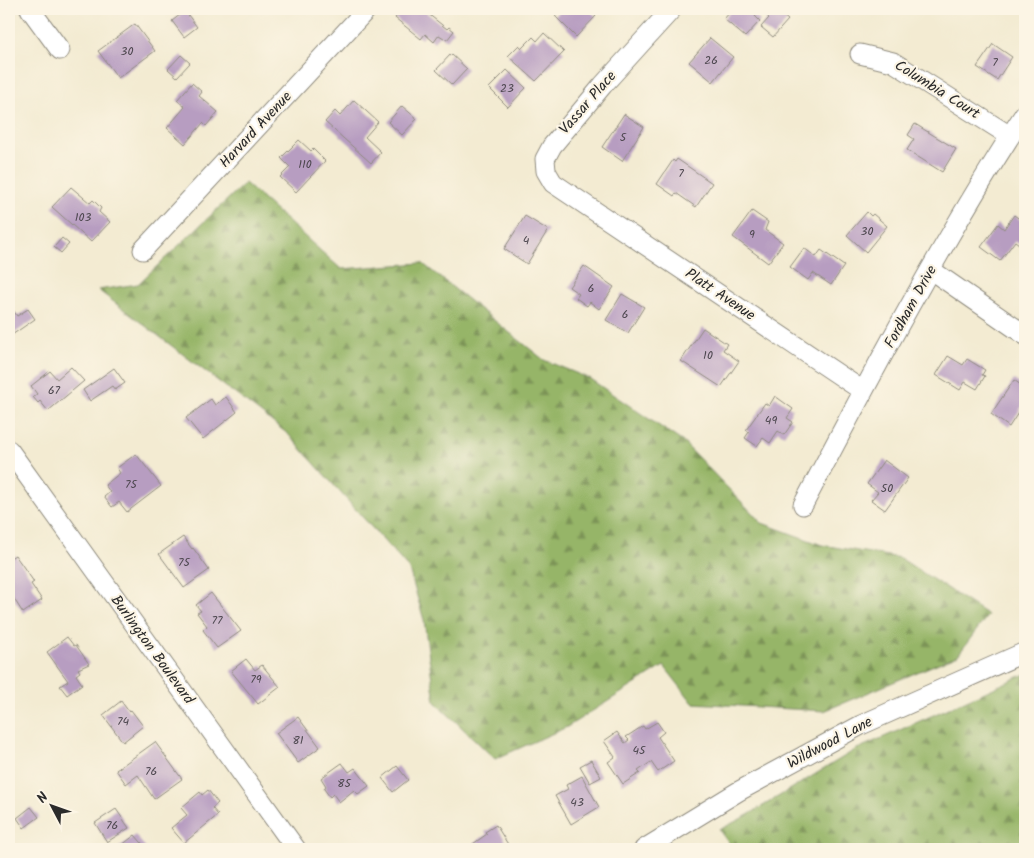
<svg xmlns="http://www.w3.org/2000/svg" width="1034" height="858" viewBox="0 0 1034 858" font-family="Kalam,sans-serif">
<defs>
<pattern id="forest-firs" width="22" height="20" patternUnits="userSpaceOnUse" patternTransform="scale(1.25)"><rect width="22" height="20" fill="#96b568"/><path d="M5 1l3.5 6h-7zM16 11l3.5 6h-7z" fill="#7b9356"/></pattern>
</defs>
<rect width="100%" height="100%" fill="#fcf5e5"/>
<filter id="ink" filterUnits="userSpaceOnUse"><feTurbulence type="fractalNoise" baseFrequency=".02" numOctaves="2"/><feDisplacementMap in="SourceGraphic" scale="10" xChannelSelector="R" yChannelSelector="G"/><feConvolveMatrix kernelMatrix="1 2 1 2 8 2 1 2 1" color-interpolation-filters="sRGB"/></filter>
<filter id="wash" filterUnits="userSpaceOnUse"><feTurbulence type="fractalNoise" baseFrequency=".0096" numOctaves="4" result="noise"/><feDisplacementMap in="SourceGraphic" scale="20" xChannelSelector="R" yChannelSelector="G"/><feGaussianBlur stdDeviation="1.12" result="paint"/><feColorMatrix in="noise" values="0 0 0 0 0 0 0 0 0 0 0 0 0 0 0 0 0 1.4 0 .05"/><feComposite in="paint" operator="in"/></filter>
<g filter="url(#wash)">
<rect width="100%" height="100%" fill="#f3ebd2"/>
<g fill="url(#forest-firs)" stroke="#60704a">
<polygon points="245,183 341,269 422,263 544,360 590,379 683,442 762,523 822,545 900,558 988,615 958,655 824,711 693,703 664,666 567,727 495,759 435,702 424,620 409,569 288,434 98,290 138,284"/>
<polygon points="1025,674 1025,849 733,849 719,830 748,815 855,750"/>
</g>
<g id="blocks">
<g fill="#b79dc1">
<polygon points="402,9 422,9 447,29 449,27 454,31 447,40 439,35 434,42 425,34 421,39 395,18"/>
<polygon points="562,9 588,9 596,16 576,37 555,16"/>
<polygon points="726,9 755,9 759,12 755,16 760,21 745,37 724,19 730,12"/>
<polygon points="772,9 775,9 788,20 773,37 761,27 769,18 767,16"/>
<polygon points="185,11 197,27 184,37 172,21"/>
<polygon points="135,24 155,51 118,78 98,51"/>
<polygon points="544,33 564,52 536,81 508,56 519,45 522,48 533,37 537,41"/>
<polygon points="710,38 733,57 713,82 689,62"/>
<polygon points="993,44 1012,57 997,80 977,67"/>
<polygon points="451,54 467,69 452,85 436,70"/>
<polygon points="181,55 190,63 177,77 168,69"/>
<polygon points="507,70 526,88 508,107 489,88"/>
<polygon points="192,83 202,92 199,96 218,112 206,126 203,123 185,144 167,128 185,107 177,100"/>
<polygon points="354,100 378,122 365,137 381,152 371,163 325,122 335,111 340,116"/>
<polygon points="402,106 417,119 402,135 388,122"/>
<polygon points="624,114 644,127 622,161 602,147"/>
<polygon points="915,124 956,149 942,172 907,150 914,139 908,135"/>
<polygon points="299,140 311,151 313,149 325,161 296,192 280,177 290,167 281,158"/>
<polygon points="677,159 712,183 696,207 676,193 674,196 657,184 673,160 675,162"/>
<polygon points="71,187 90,203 93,200 101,208 99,212 110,222 91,242 52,207"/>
<polygon points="752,211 768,222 765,230 783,243 768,263 733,237"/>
<polygon points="867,212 871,216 873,214 887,226 866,252 847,235"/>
<polygon points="1014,215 1025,223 1025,236 1019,244 1015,241 1000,261 981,247 998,224 1004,229"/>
<polygon points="525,216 548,230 527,264 504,249"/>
<polygon points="62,238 69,244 61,253 54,247"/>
<polygon points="804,248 816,257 821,250 844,266 831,285 813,273 808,280 790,267"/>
<polygon points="584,266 614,287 599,309 590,302 587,306 576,298 579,294 569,287"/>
<polygon points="622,294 644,307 628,333 606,320"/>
<polygon points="9,304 17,316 28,309 35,319 9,337"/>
<polygon points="703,328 727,344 723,350 739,361 721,387 681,361"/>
<polygon points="948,356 963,365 967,359 985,370 982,375 985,376 977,389 965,382 960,390 936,375"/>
<polygon points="71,367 84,381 48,411 40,401 38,403 33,397 37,394 31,386 50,371 57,379"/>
<polygon points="114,368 125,383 115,390 112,386 90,401 83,390"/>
<polygon points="1014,380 1025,388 1025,402 1009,427 991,414"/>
<polygon points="775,396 793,409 787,418 793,422 784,435 778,431 770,443 763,438 757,446 745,438 749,432 746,430 765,403 769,406"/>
<polygon points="226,397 237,412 203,439 186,418 211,399 215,405"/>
<polygon points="136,454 161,486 127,512 119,502 112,507 104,497 110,492 105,485 120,473 117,468"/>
<polygon points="884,460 908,478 885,510 871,500 878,492 867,484"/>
<polygon points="183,537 192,549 193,548 209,570 184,588 159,554"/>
<polygon points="15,555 34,582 31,584 42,600 23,613 9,591 9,559"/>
<polygon points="211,593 241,631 217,648 203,630 207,626 197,613 201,611 196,605"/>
<polygon points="67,637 74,646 76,645 89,664 78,669 80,672 76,675 82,684 67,695 60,686 68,681 47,652"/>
<polygon points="246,659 255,670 262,665 280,687 258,704 231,671"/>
<polygon points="121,701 129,712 131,710 143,726 123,742 103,715"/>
<polygon points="298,717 320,747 298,763 276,733"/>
<polygon points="657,722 664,732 658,737 674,761 658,772 651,762 638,771 640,773 623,784 608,762 615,757 604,741 617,732 625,743 629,740 626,737 643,726 645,729"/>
<polygon points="155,742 182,779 154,799 138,775 126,784 116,770"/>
<polygon points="591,760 601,777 590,783 580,766"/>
<polygon points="342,763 349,772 355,768 369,786 358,794 354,790 339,802 333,794 330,797 324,789 326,786 321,778"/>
<polygon points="397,766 408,780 393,792 382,778"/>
<polygon points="582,776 599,807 571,824 555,796 568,789 566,785"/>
<polygon points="208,790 218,803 212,808 218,815 184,843 171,828 187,815 181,808 200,792 202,795"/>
<polygon points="31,807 39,817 24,828 17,818"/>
<polygon points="116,809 129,828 107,842 95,823"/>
<polygon points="496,825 509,846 504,849 472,849 470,846 487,834 485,832"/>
<polygon points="135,835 147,849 117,849"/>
</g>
</g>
</g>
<g filter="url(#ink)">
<use href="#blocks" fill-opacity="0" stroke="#8f8b7e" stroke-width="1"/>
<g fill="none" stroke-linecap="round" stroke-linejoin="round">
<g stroke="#8f8b7e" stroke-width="21">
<g id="minor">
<polyline points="30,9 60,50"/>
<polyline points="672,9 603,85 552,146 545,159 546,171 553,183 863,391"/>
<polyline points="860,54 893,62 1010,136"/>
<polyline points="143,250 367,9"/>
<polyline points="931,270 1025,335"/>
<polyline points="9,450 296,849"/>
<path d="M803,505c70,-133 140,-266 222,-392"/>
<polyline points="644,849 739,791 861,725 1025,652"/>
</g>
</g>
<use href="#minor" stroke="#fff" stroke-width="19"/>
</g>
</g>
<g text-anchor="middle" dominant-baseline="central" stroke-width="4.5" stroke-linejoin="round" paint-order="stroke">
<g font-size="12" fill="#4e4850">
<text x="127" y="51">30</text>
<text x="711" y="60">26</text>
<text x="995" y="62">7</text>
<text x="507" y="88">23</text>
<text x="623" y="137">5</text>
<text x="305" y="164">110</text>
<text x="681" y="173">7</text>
<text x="83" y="217">103</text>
<text x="867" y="231">30</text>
<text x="752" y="234">9</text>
<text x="526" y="240">4</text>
<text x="591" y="288">6</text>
<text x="625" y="314">6</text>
<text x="708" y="355">10</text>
<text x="54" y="390">67</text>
<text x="771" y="420">49</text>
<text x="131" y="484">75</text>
<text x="887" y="488">50</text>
<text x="184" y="562">75</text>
<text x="217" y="620">77</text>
<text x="256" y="679">79</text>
<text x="123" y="721">74</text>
<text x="298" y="740">81</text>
<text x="639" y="750">45</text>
<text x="151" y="771">76</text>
<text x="344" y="783">85</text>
<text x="577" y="802">43</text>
<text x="112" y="825">76</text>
</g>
<g font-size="15" fill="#2b2b2b" stroke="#fcf5e5">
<text transform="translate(937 90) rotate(32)">Columbia Court</text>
<text transform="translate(588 103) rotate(-49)">Vassar Place</text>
<text transform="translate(256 130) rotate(-47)">Harvard Avenue</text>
<text transform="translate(720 295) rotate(34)">Platt Avenue</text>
<text transform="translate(911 307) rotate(-61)">Fordham Drive</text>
<text transform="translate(152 650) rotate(54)">Burlington Boulevard</text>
<text transform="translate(830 743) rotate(-28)">Wildwood Lane</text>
</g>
</g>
<rect width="1034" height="858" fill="none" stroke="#fcf5e5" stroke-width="30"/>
<g transform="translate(52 806) rotate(311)" stroke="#fcf5e5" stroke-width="4" paint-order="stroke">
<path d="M0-4L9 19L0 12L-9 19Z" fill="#2b2b2b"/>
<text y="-8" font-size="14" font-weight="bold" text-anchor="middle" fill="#2b2b2b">N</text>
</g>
</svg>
